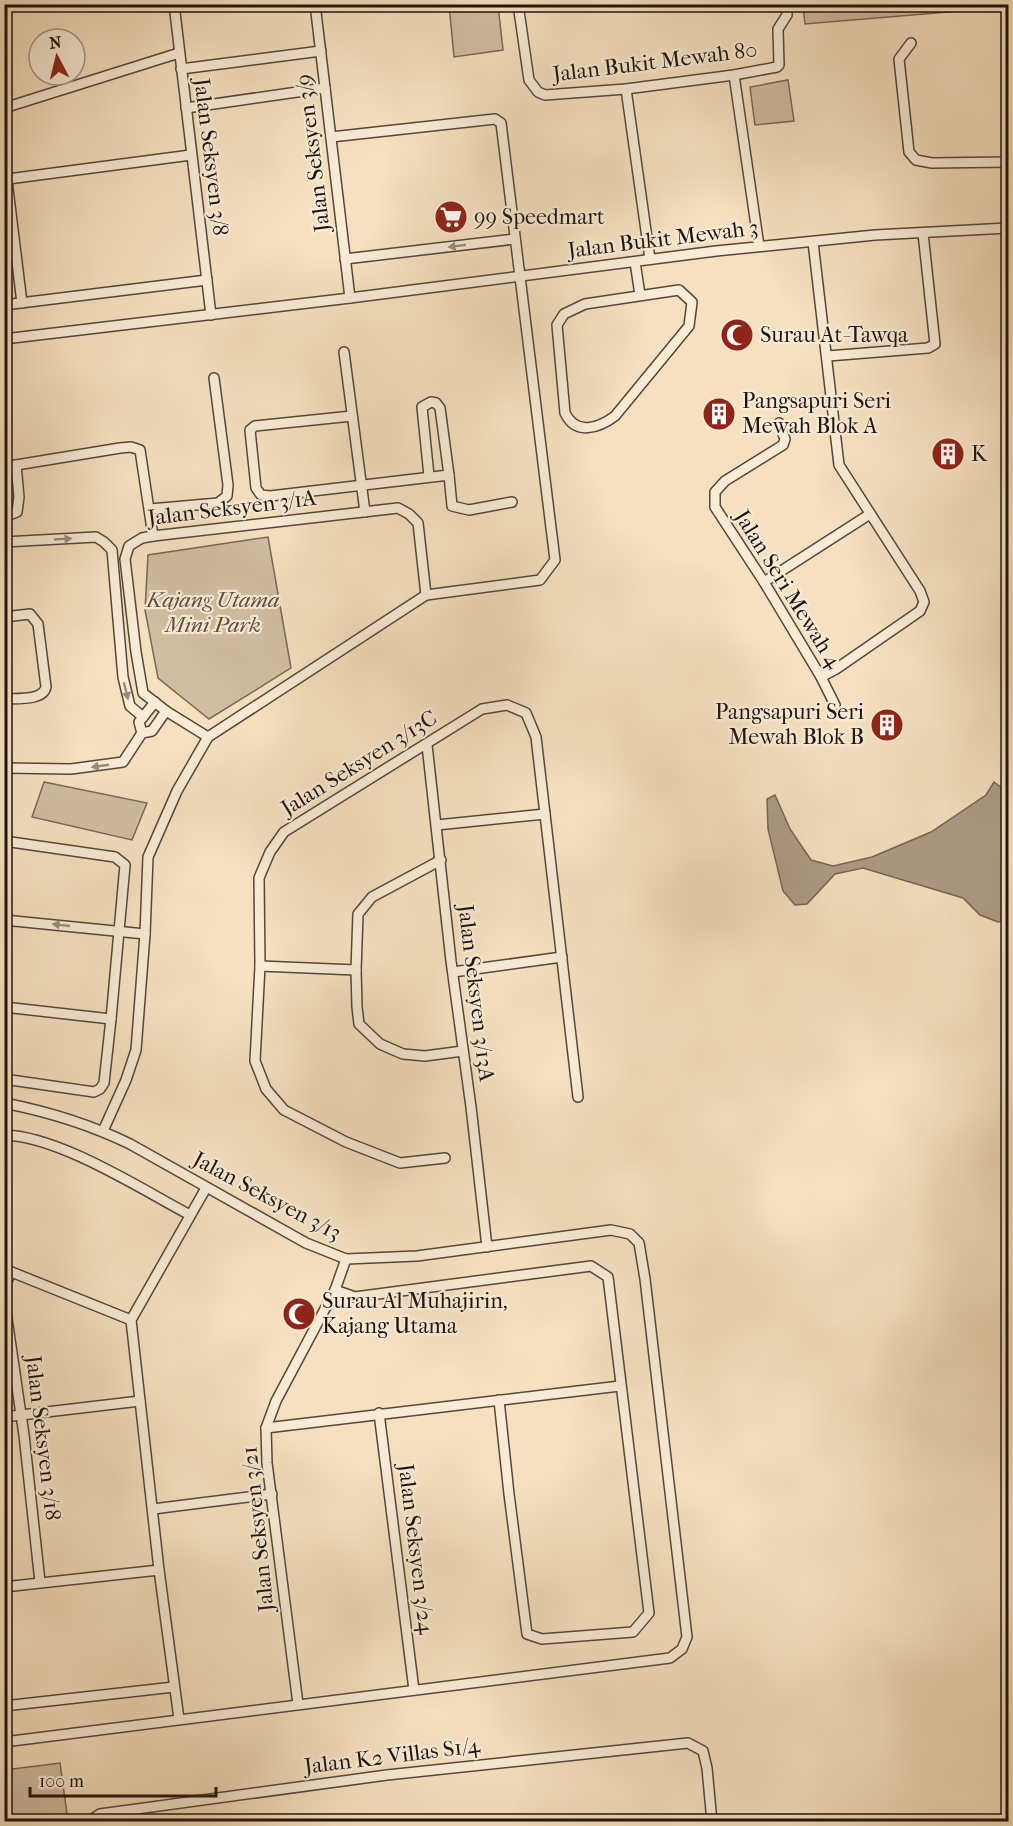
<svg xmlns="http://www.w3.org/2000/svg" width="1013" height="1826" viewBox="0 0 1013 1826" font-family="'IM FELL French Canon',serif">
<rect width="100%" height="100%" fill="#f6e0c0"/>
<filter id="stains"><feTurbulence type="fractalNoise" baseFrequency=".00333" numOctaves="4"/><feColorMatrix values="0 0 0 0 .2 0 0 0 0 .09 0 0 0 0 .02 0 0 0 .5 -.17"/></filter>
<radialGradient id="worn" r=".72"><stop offset=".6" stop-color="#630" stop-opacity="0"/><stop offset="1" stop-color="#630" stop-opacity=".3"/></radialGradient>
<g fill="#d1bda2" stroke="#786858" stroke-width="1.5">
<polygon points="1008,4 1008,7 805,24 803,5"/>
<polygon points="449,5 498,5 503,50 454,57"/>
<polygon points="788,80 794,121 755,125 750,87"/>
<polygon points="268,537 291,668 209,719 158,678 145,610 148,555"/>
<polygon points="44,782 147,803 132,840 32,817"/>
<polygon points="60,1763 68,1821 5,1821 5,1770"/>
</g>
<polygon fill="#ad9a84" stroke="#746455" stroke-width="1.5" points="994,782 1006,791 1008,797 1008,920 998,922 980,915 963,898 863,868 835,874 807,904 795,905 783,891 768,829 767,799 775,795 790,829 811,860 833,866 872,857 931,832 986,795"/>
<g fill="none" stroke-linecap="round" stroke-linejoin="round">
<g stroke="#55463b" stroke-width="12">
<g id="minor">
<polyline points="174,4 211,315"/>
<polyline points="315,4 350,298"/>
<polyline points="518,4 529,80 538,92 545,95 626,89 734,75 777,67 779,65 778,29 787,15 786,4"/>
<polyline points="911,43 899,59 909,152 916,160 932,163 1008,162"/>
<polyline points="1007,43 1008,56"/>
<polyline points="181,69 321,51"/>
<polyline points="734,75 759,246"/>
<polyline points="626,89 650,259"/>
<polyline points="4,108 179,53"/>
<polyline points="186,108 325,88"/>
<polyline points="4,156 22,303"/>
<polyline points="8,179 191,155"/>
<polyline points="813,242 839,465 920,591 924,602 920,611 836,669 821,677"/>
<polyline points="345,259 515,239"/>
<polyline points="635,262 640,295"/>
<path d="M679,290l13,12 -3,24 -74,90c-16,12 -39,20 -50,-3l-8,-88 7,-11 21,-10z"/>
<polyline points="4,305 207,280"/>
<polyline points="4,339 350,298 716,251 875,235 1008,228"/>
<polyline points="344,352 365,512"/>
<polyline points="828,356 928,348 935,344 923,233"/>
<polyline points="352,416 255,426 250,430 256,488 261,495 270,496 449,475 452,506 469,510 512,502"/>
<polyline points="779,423 785,439 783,445 725,481 715,492 715,507 764,582 821,677 835,705"/>
<polyline points="4,467 120,448 131,447 140,450 153,536"/>
<polyline points="429,476 422,407 431,402 436,403 440,408 449,475"/>
<polyline points="150,509 218,503 227,496 228,485 214,378"/>
<polyline points="4,517 17,512 19,497 16,465"/>
<polyline points="4,542 96,537 104,542 112,550 123,677 130,706 143,717"/>
<polyline points="764,582 870,514"/>
<path d="M4,617l26,-3 8,10 8,63c-3,14 -29,11 -42,12"/>
<polyline points="142,733 139,722 155,702"/>
<polyline points="208,737 166,711 143,693 136,652 125,559 129,546 142,538 153,536 398,508 409,514 418,523 426,595"/>
<polyline points="427,745 451,961 471,1107 487,1247"/>
<polyline points="4,768 71,769 123,762 142,733 152,731 166,711"/>
<polyline points="437,825 545,814"/>
<polyline points="4,841 115,857 125,865 111,1019 4,1007"/>
<polyline points="441,860 372,897 358,914 356,970 357,1007 359,1024 380,1044 403,1054 425,1056 463,1051"/>
<polyline points="4,920 145,934"/>
<polyline points="260,966 356,970"/>
<polyline points="453,972 562,957"/>
<polyline points="4,1079 94,1092 100,1089 104,1083 111,1019"/>
<path d="M4,1103c46,9 85,21 126,41l176,99 40,16 71,-3 194,-26 19,4 9,9 6,36 42,358 -5,12 -12,9 -666,84"/>
<polyline points="103,1131 126,1080 136,1050 145,934 148,857 177,791 208,737 426,595 540,580 555,560 501,123 495,119 331,137"/>
<path d="M4,1135c55,1 137,54 186,80"/>
<polyline points="445,1158 400,1163 346,1142 284,1110 266,1089 255,1061 260,966 259,878 270,852 284,832 482,709 507,705 526,713 536,737 578,1097"/>
<polyline points="4,1269 131,1320"/>
<polyline points="4,1288 11,1272"/>
<polyline points="335,1290 355,1297 591,1266 608,1277 649,1613 633,1632 542,1639 527,1634 509,1494 499,1400"/>
<polyline points="4,1298 24,1435 40,1582"/>
<polyline points="379,1413 414,1690"/>
<polyline points="4,1417 140,1401"/>
<polyline points="266,1428 620,1386"/>
<polyline points="153,1509 272,1494"/>
<polyline points="4,1587 159,1570"/>
<polyline points="298,1704 267,1463 266,1428 276,1401 335,1290 346,1259"/>
<polyline points="4,1706 174,1687"/>
<polyline points="179,1719 159,1570 131,1320 206,1188"/>
<polyline points="88,1822 100,1814 387,1775 688,1743 703,1751 707,1768 712,1822"/>
</g>
</g>
<use href="#minor" stroke="#f9ebd6" stroke-width="9"/>
</g>
<defs><path id="oneway-solid" d="M-6-.8H1V-3.2L6.5 0L1 3.2V.8H-6Z" transform="scale(1.5)"/></defs>
<g fill="#978a7c">
<use href="#oneway-solid" transform="translate(457 246) rotate(173)"/>
<use href="#oneway-solid" transform="translate(63 539) rotate(-3)"/>
<use href="#oneway-solid" transform="translate(126 691) rotate(76)"/>
<use href="#oneway-solid" transform="translate(100 766) rotate(172)"/>
<use href="#oneway-solid" transform="translate(61 925) rotate(-174)"/>
</g>
<defs>
<g id="supermarket-disc" transform="scale(1.725)"><circle r="9.5" fill="#8f2418" stroke="#f9ebd6"/><path d="M-6-5.5h2.5l.6 2H6L4.5 2H-2.5L-4.4-4H-6ZM-1.5 3.2a1.3 1.3 0 1 0 .1 0ZM3 3.2a1.3 1.3 0 1 0 .1 0Z" fill="#fff"/></g>
<g id="mosque-disc" transform="scale(1.725)"><circle r="9.5" fill="#8f2418" stroke="#f9ebd6"/><path d="M3.5-4.9A6 6 0 1 0 3.5 4.9A5 5 0 1 1 3.5-4.9Z" fill="#fff"/></g>
<g id="building-disc" transform="scale(1.725)"><circle r="9.5" fill="#8f2418" stroke="#f9ebd6"/><path d="M-4-6H4V6H1V3H-1V6H-4ZM-2.5-4.3h1.7v1.8h-1.7ZM.8-4.3h1.7v1.8H.8ZM-2.5-1h1.7V.8h-1.7ZM.8-1h1.7V.8H.8Z" fill="#fff"/></g>
</defs>
<g fill-rule="evenodd">
<use href="#supermarket-disc" x="451" y="217"/>
<use href="#mosque-disc" x="737" y="335"/>
<use href="#building-disc" x="719" y="414"/>
<use href="#building-disc" x="948" y="454"/>
<use href="#building-disc" x="887" y="725"/>
<use href="#mosque-disc" x="299" y="1314"/>
</g>
<g text-anchor="middle" dominant-baseline="central" stroke-width="4.5" stroke-linejoin="round" paint-order="stroke">
<g font-size="22" fill="#1f130f" stroke="#f9ebd6">
<text transform="translate(655 62) rotate(-7)">Jalan Bukit Mewah 80</text>
<text transform="translate(313 153) rotate(-97)">Jalan Seksyen 3/9</text>
<text transform="translate(211 157) rotate(83)">Jalan Seksyen 3/8</text>
<text transform="translate(663 239) rotate(-7)">Jalan Bukit Mewah 3</text>
<text transform="translate(232 508) rotate(-7)">Jalan Seksyen 3/1A</text>
<text transform="translate(788 589) rotate(58)">Jalan Seri Mewah 4</text>
<text transform="translate(359 763) rotate(-32)">Jalan Seksyen 3/13C</text>
<text transform="translate(476 993) rotate(83)">Jalan Seksyen 3/13A</text>
<text transform="translate(267 1196) rotate(28)">Jalan Seksyen 3/13</text>
<text transform="translate(43 1438) rotate(83)">Jalan Seksyen 3/18</text>
<text transform="translate(258 1529) rotate(-96)">Jalan Seksyen 3/21</text>
<text transform="translate(416 1549) rotate(83)">Jalan Seksyen 3/24</text>
<text transform="translate(392 1756) rotate(-7)">Jalan K2 Villas S1/4</text>
</g>
<g font-size="22" fill="#1f130f" stroke="#f9ebd6" text-anchor="start">
<text x="474" y="217">99 Speedmart</text>
<text x="760" y="335">Surau At-Tawqa</text>
<text x="742" y="401">Pangsapuri Seri<tspan x="742" dy="25">Mewah Blok A</tspan></text>
<text x="971" y="454">K</text>
<text x="864" y="712" text-anchor="end">Pangsapuri Seri<tspan x="864" dy="25">Mewah Blok B</tspan></text>
<text x="322" y="1301">Surau Al Muhajirin,<tspan x="322" dy="25">Kajang Utama</tspan></text>
</g>
<g font-size="22" font-style="italic" fill="#5d4e42" stroke="#f9ebd6">
<text x="213" y="600">Kajang Utama<tspan x="213" dy="25">Mini Park</tspan></text>
</g>
</g>
<rect width="1013" height="1826" fill="none" stroke="#f6e0c0" stroke-width="24"/>
<rect x="6" y="6" width="1001" height="1814" fill="none" stroke="#1f130f" stroke-width="3"/>
<rect x="12" y="12" width="989" height="1802" fill="none" stroke="#1f130f" stroke-width="1.5"/>
<g transform="translate(57 57) rotate(353)"><circle r="28" fill="#f9ebd6" stroke="#a29586" stroke-width="1.5"/>
<path d="M0-4.5L10 22L0 15L-10 22Z" fill="#8f2418"/>
<text y="-9" font-size="16" font-weight="bold" text-anchor="middle" fill="#1f130f">N</text>
</g>
<path d="M30 1787v9h186v-9" fill="none" stroke="#1f130f" stroke-width="3"/>
<text x="39" y="1787" font-size="18" fill="#1f130f" stroke="#f9ebd6" stroke-width="4.5" paint-order="stroke">100 m</text>
<rect width="100%" height="100%" filter="url(#stains)"/>
<rect width="100%" height="100%" fill="url(#worn)"/>
</svg>
